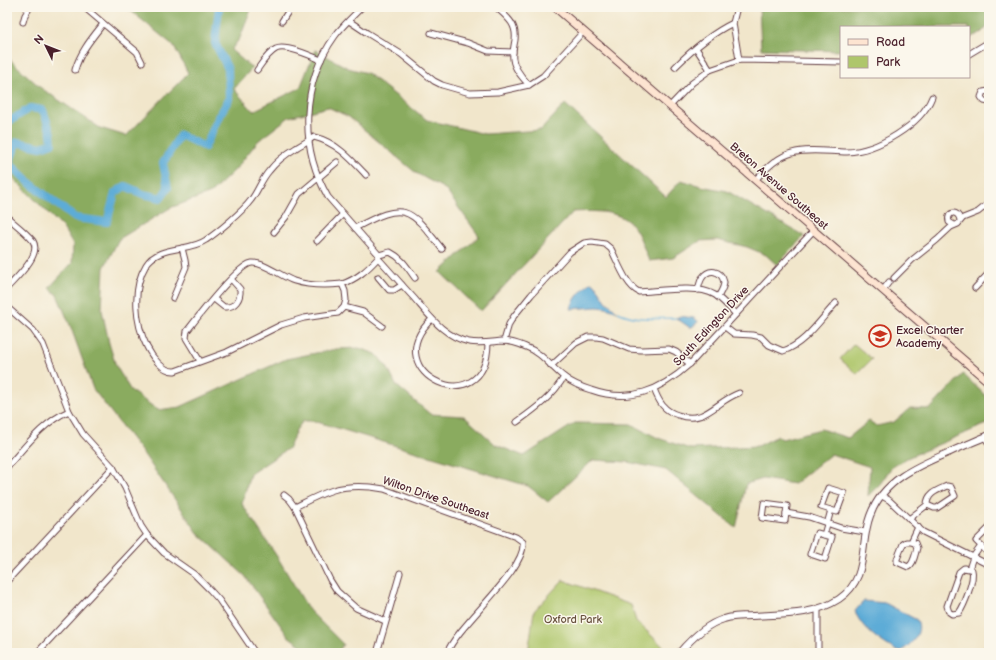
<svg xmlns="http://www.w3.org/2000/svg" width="996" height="660" viewBox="0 0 996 660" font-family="'Balsamiq Sans',sans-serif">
<rect width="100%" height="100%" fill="#fbf7ec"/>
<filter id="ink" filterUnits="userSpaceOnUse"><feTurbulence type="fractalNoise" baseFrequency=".025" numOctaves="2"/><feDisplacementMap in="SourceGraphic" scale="8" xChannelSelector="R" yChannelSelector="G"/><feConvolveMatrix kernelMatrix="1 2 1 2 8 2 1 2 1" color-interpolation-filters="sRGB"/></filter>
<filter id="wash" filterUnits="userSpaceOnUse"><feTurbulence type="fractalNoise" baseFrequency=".012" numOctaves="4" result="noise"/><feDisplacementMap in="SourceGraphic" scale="16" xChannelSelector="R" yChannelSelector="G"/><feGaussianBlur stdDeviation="0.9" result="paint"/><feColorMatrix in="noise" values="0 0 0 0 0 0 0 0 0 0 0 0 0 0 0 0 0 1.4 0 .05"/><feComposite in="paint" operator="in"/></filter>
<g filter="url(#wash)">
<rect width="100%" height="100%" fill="#f1e6cb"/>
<g fill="#aec66b" stroke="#7c724b">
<polygon points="854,344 872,359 857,374 840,359"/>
<polygon points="563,580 631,605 636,621 670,653 528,653 534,611"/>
</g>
<g fill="#8aab5f" stroke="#6a6545">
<path d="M126,7h126l-12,31 -9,12 21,18 -18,21 19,22 47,-23 15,-38 33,18 19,5 60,47 58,14 56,-4 24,-26 101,93 15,-17 20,6 26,5 77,45 -27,29 -11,-10 -19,-8 -30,-7 -17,1 -27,17 -24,3c-4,-9 -7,-20 -12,-29 -13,-23 -41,-21 -64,-20l-92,99 -41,-39 39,-36 -34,-47 -29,-16 -67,-56 -21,-10 -39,10 -31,24 -23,29 -24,23 -41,15 -51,31 -15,29 -2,42 7,33 7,23 15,25 27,19 22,-3 106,-48 50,-10 23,-1 17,6 11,13 9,18 34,29 34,2 32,29 28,11 51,-33 56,1 27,14 32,11 68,-3 20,-10 4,3 39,-10 27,9 21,-17 8,5 17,-4 16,-14 20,1 33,-35 26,25v24l-82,35 -16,10 -11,16 -12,12 2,-29 -39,-13 -37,30 -31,-5 -17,5 -10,44 -70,-58 -39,-8 -34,-2 -45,42 -20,-16 -214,-65h-11l-7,9 -7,18 -39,26 -8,30 36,54 31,52 34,34 -5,9h-27l-23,-17 -43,-60 -47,-43 -53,-77 -52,-67 -23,-64 -13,-30 -8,-7 23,-25 1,-18 -10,-17 -56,-56v-115l34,31 59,40 26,8 62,-63 -14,-27z"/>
<polygon points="759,7 989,7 989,25 982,32 969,39 969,27 841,27 841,51 761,49"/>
</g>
<g fill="#5dacd7" stroke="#546681">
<path d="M592,282l3,2 11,17 12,11 -12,-4 -9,-1 -26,2c1,-9 13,-22 21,-27z"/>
<polygon points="680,316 694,318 698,321 698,322 692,327 689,327 676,318"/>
<path d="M864,601l21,2 32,17c6,13 -5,24 -16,31h-4c-16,-9 -36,-22 -42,-40z"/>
</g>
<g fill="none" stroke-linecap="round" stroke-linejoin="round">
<path stroke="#5dacd7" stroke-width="1.5" d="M618,312c19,9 37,6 58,6"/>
<polyline stroke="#5dacd7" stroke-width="8" points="7,123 30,108 43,110 51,133 52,143 41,147 17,142 9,163 31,184 75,218 107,222 115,193 125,186 143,194 161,198 168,188 163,163 180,135 205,147 219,116 229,99 228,69 215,43 219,7"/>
</g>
</g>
<g filter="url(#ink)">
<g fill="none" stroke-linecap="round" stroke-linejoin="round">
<g stroke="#633d43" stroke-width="7">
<g id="minor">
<polyline points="84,7 137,52 142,62"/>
<path d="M362,7c-9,9 -20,19 -27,29 -34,47 -36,111 -7,161l51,58 -1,3c12,13 23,26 35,39 16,18 31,40 56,45 11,2 22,0 33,-1 7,0 17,3 24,6 15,5 25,20 38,30 8,6 17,10 27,13 39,14 70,0 99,-26l124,-134"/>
<path d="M496,7c11,10 21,17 19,33 -1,6 -3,13 -2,19 1,10 10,19 16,26"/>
<polyline points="737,7 733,23 739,60"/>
<polyline points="282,21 291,7"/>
<polyline points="349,21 367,33 401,54 434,81 442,85 470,93 498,92 529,85 543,76 583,32"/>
<polyline points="23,22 25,15 30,7"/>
<polyline points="431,33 468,43 488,51 513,52"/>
<polyline points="696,48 710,70"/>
<polyline points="969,54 989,42"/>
<path d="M675,67c17,-17 37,-34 58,-44"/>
<path d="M75,70c5,-18 17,-32 28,-46"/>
<path d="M257,70c5,-7 11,-17 19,-21 9,-5 36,7 45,11"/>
<polyline points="989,91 983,92 981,97 984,101 989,102"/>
<polyline points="670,106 692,83 710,70 739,60 841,62"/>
<path d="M366,175c-15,-16 -30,-33 -52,-38 -6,4 -12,7 -18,11 -10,6 -20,14 -27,23 -8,9 -11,20 -18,29 -8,11 -33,32 -45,40 -17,12 -48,5 -60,25 -14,23 -11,58 1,82 5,10 16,25 28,24l52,-19 54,-27 23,-7 34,-5 6,-6 2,-7 -1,-9 -3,-7c15,-5 25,-14 36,-26"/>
<path d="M755,180c11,-11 22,-23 37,-27 17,-5 38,-1 55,-1 30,-1 74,-27 85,-55"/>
<path d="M7,217c8,7 19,15 26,24 9,14 -17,37 -26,47"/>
<path d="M954,225l-5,-3c-3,-10 9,-13 11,-2"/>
<path d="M355,228c50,-27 54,-21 87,21"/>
<polyline points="274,232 286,217 299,194 337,162"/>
<polyline points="317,241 343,214"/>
<path d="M379,255l11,-3c12,6 17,15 25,26"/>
<polyline points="378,277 389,290 394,290 402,285"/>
<polyline points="894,278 912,260 937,240 951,227 958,224 963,218 978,212 989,203"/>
<polyline points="975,288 989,273"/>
<path d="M698,290c1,-4 2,-9 4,-12 7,-10 19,-8 22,4 0,6 -4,11 -6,15"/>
<polyline points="883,290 889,282"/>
<polyline points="173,298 186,267 185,260 182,248"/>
<path d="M214,299l10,8c11,1 17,-8 16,-18l-9,-10"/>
<polyline points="7,307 33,330 43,344 69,411 83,434 113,467 125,488 141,526 147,535 164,553 194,574 210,590 219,600 255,653"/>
<polyline points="344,307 363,312 382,326"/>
<path d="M432,319c-58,54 55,106 56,24"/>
<path d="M725,327l9,7 18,1 9,2 8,8 14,6c22,-7 37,-31 53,-48"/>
<path d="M504,341l5,-17 5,-8 17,-21 39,-43 14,-9 8,-1 13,2 6,5c7,13 15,37 28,43 20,-1 59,-8 76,3 8,5 14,13 21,19"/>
<path d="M200,361l-14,-23 1,-7c10,-13 52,-67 65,-68 12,-1 30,14 42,18 16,5 31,5 48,3"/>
<polyline points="551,366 576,343 588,337 596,337 603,338 629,349 641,350 669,349 676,352 690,364"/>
<path d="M654,389c5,13 10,22 24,26 27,10 38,-14 61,-22"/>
<path d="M517,422c18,-13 35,-25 47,-45"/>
<polyline points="985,437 989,444"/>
<path d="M7,467c18,-20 36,-45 62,-56"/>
<polygon points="828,488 844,493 837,512 821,507"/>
<polyline points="284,495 289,499 295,507 330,580 337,591 356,608 385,621"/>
<polyline points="882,496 889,500 923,532 989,565"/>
<polygon points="764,503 787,506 785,521 762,518"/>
<path d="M295,507c12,-6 25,-13 38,-17 17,-5 34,-4 51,-1l132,48 7,5c4,28 -65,82 -76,111"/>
<polyline points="786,513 809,517 841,528 865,532"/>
<path d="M909,519l18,-14c0,-12 11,-15 20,-19l4,1 4,9 -18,12h-3l-7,-3"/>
<polyline points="989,528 976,541 986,551 989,552"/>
<polygon points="817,533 832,537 825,559 810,554"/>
<polyline points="824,535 831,510"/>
<path d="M911,542l4,1 2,5c-2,6 -3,16 -9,19l-11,-5v-3l6,-15 3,-2h5l7,-15"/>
<path d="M969,569l3,1c3,9 -8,36 -13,43l-7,1 -3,-2 -2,-6 12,-34 5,-4 5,1 4,-12 8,-11"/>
<polyline points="7,581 113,467"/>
<polyline points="37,653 147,535"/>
<polyline points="377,653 400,573"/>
<polyline points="818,653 818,609"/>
<polyline points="934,653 936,651"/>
</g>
</g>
<g stroke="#633d43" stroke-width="8">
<g id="tertiary">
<path d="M679,653c12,-14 27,-29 45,-34 9,-3 19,-3 27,-3 30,-2 62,0 88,-17 31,-21 20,-54 31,-83 13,-36 47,-50 80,-64 13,-6 26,-11 39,-17"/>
<polyline points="989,653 989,652"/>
</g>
</g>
<g stroke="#633d43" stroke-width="9">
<polyline id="secondary" points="555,7 989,382"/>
</g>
<use href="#minor" stroke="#fff" stroke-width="5"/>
<use href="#tertiary" stroke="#fff" stroke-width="6"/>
<use href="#secondary" stroke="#fde4d1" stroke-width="7"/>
</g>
</g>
<defs>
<g id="school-ring" transform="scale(1.15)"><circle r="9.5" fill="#fbf7ec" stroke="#c8321e" stroke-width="1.5"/><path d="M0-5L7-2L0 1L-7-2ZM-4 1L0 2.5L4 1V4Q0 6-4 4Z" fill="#c8321e"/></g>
</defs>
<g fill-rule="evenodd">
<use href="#school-ring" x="880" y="336"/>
</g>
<g text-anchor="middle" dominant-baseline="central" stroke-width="3" stroke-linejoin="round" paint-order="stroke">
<g font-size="11" fill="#4a1f2b" stroke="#fbf7ec">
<text transform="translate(779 186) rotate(41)">Breton Avenue Southeast</text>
<text transform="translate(711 326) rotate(-47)">South Edington Drive</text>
<text transform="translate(436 498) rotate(19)">Wilton Drive Southeast</text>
</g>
<g font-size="11" fill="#4a1f2b" stroke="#fbf7ec" text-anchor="start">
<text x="896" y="330">Excel Charter<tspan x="896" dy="13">Academy</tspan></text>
</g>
<g font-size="11" fill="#68513e" stroke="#fbf7ec">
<text x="573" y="619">Oxford Park</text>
</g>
</g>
<rect width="996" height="660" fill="none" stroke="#fbf7ec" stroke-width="24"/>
<rect x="840" y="26" width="130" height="52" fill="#fbf7ec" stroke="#b4a19f"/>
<rect x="848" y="39" width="20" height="6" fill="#fde4d1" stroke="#b4a19f"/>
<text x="876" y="46" font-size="12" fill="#4a1f2b">Road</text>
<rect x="848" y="56" width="20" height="12" fill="#aec66b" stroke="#b4a19f"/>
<text x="876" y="66" font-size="12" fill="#4a1f2b">Park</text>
<g transform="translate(46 46) rotate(313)" stroke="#fbf7ec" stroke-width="3" paint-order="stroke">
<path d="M0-3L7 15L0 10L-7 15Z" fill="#4a1f2b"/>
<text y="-6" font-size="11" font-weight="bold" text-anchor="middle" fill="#4a1f2b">N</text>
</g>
</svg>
